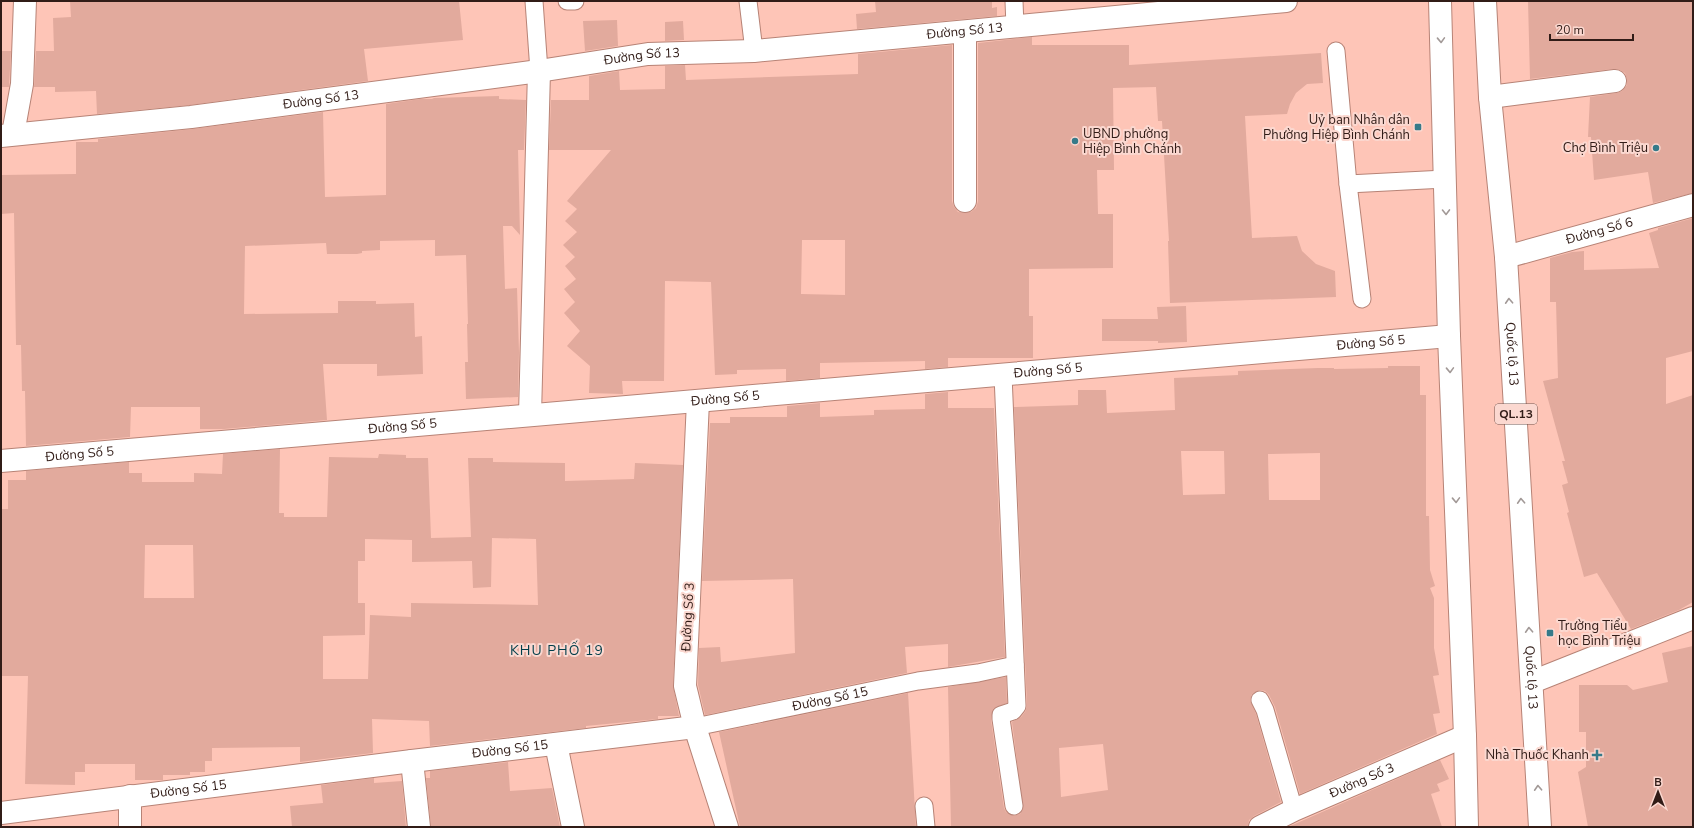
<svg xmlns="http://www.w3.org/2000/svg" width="1694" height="828" viewBox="0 0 1694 828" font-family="'Nunito Sans',sans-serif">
<rect width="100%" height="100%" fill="#fec5b7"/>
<g fill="#e2aa9d" fill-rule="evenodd">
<polygon points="70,1 459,1 463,40 364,49 368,81 190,105 97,114 96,91 55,92 55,87 34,87 36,51 54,51 53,18 71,17"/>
<polygon points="875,1 992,1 992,8 997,7 997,16 857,29 856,14 876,12"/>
<polygon points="1528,1 1693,1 1693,193 1653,203 1648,172 1594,180 1591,137 1588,137 1590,97 1617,93 1622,91 1627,85 1627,79 1625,73 1620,70 1613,69 1530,79"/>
<polygon points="617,20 618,46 585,51 583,21"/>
<polygon points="683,21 684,40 665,41 665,22"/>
<path d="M1032,37v8h97v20l192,-12 2,30 -16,1 -11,9 -6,11 -3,10 -42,2 7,122 45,-2 5,15 14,13 19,7 1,26 -166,6 -2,-62h1l-7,-120h-4l-2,-34 -43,1 1,82h-17l1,44h15v54l-84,1v47h4v42h-85v9l-23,2v-8l-105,2v15l-34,3v-12l-49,1v4l-22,1 -4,-93 -46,-1 -1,100h-42l1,13 -34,-1 1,-27 -23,-20 13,-15 -16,-18 11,-11 -11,-13 12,-10 -11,-13 10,-9 -12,-12 14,-13 -12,-11 12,-12 -10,-8 44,-51h-62l2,-50h38v-24l30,-5 1,19 45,-1v-23l20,-1 1,15 172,-6v-20l94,-9v156l2,6 4,5 7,1 6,-1 5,-4 2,-7v-158zM802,240h43v55l-44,-1z"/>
<polygon points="1,51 11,51 9,87 1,87"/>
<polygon points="499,96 499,99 526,100 524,150 518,150 520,235 512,226 503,226 505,289 517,288 519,352 518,397 466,399 465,362 468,362 467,324 468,324 466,255 435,256 435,240 380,241 380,250 362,251 362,253 357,254 327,254 326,243 245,246 244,314 338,313 338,301 376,301 376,304 414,303 415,337 422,336 423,374 377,376 377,364 323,364 327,420 224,429 200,429 200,407 131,407 130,437 26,446 25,391 22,391 21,345 16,345 14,213 1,214 1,175 76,174 76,142 98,142 98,139 193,129 323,112 325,197 386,195 386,104 420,99 432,99 434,98"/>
<polygon points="1693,218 1693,351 1666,358 1666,404 1693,395 1693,602 1679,610 1631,629 1597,573 1584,577 1567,513 1569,512 1562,485 1568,483 1562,461 1565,461 1543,381 1558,378 1556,302 1550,302 1550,258 1572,252 1584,251 1584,270 1659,268 1649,233 1658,230 1658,228"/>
<polygon points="1186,306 1187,342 1158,343 1158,341 1102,341 1102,319 1158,319 1157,307"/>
<path d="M1388,366h32v29h6v121h3l1,54 5,16 -5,2 4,10v50l5,27 -6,1 7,37 -7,1 4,20 -137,60 -25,-87 -6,-12 -4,-4 -5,-1 -8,4 -2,6 6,14 25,88 -27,14 -5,4 -1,7h-297l-3,-140 58,-10 1,26 -14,6 -2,11 13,88 2,4 9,4 5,-2 3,-5 -11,-87 9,-5 4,-5 2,-6 -13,-299 64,-2v-15h28l1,23 68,-3 -1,-32 64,-3v-4l80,-3h16v1l54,-1zM1181,451h43l1,43 -42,1zM1320,453v47h-51l-1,-46zM1103,744l5,46 -47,7 -2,-49z"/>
<polygon points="948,392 948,408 994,408 1005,657 948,667 948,644 905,647 907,673 705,715 698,685 699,648 720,647 721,662 795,653 793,579 702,581 710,423 730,423 730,417 787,417 787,406 820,403 820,417 874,415 874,410 925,409 925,394"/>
<path d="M280,449l-1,64h5v4h43l2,-60 49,1 1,-4 27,1v3h22l3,80 40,-1 -3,-79h25v4l72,1v18l69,-2 1,-16 48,2 -10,220 6,31h-21v3l-72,7v2l-156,18 -1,-25 -57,-2 1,34 -73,9v-15l-88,1v13h-7v11h-15v3h-27v5h-28v-16h-50v8h-10v13l-50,-1 3,-108h-27v-167h7v-29h18v-9l103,-9v11h13v9h52v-9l28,1 1,-20zM492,538l44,1 2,66 -127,-2v14l-41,-2 -2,64h-45v-43l42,-1v-32h-7v-42h7v-22l47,1v22l60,-1 1,27 18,-1zM145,545h48l1,53h-50z"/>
<polygon points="1693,646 1693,827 1588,827 1578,772 1586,767 1586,732 1579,732 1579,685 1627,685 1633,690 1668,682 1662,653"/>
<polygon points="908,693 916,827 740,827 719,732"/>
<polygon points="1440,760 1449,779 1437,784 1440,791 1431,794 1442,827 1288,827"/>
<polygon points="508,762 510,791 552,788 560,827 431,827 426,778 430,778 430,771"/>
<polygon points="374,778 374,783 402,781 406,827 292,827 290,806 323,803 321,785"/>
</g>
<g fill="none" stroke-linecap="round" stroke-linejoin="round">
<g stroke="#b78376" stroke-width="19">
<g id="service">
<polyline points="534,1 539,71"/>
<polyline points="567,1 575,1"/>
<polyline points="748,1 754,51"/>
<polyline points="1014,1 1015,27"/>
<polyline points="1336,51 1348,184 1362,299"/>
<polyline points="1348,184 1445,179"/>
<polyline points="1003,375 1017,706 1013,711 1001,715 1001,719 1014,806"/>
<polyline points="1260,700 1265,710 1294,810"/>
<path id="s1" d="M695,727l223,-46 60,-8 37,-8"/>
<polyline points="924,806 926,827"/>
</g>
</g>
<g stroke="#b78376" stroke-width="24">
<g id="minor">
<polyline points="965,32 965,201"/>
<polyline points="1490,97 1615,81"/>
<polyline points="13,134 22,84 25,1"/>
<path id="s2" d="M1,136l190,-19 348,-46 109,-17 106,-3 532,-50"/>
<path id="s3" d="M1506,257l187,-52"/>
<polyline points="698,401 685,686 695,727 727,827"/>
<polyline points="530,415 539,71"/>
<path id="s4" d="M1,461l1448,-125"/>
<polyline points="1532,682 1693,618"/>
<polyline points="556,744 573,827"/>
<polyline points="412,761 419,827"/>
<polyline points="130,796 130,827"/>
<path id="s5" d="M1,813l411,-52 283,-34"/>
<path id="s6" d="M1260,827l34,-17 171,-74"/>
</g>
</g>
<g stroke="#b78376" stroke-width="24">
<g id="trunk">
<polyline points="1440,1 1449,336 1465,736 1467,827"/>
<path id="s7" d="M1485,1l5,96 16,160 34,570"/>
</g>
</g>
<use href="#service" stroke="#fff" stroke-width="17"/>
<use href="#minor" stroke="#fff" stroke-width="22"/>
<use href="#trunk" stroke="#fff" stroke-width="22"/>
</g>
<defs><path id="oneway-chevron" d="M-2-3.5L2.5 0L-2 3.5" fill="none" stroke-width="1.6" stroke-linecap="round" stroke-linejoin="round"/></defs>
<g stroke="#a29997">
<use href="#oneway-chevron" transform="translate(1441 40) rotate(88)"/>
<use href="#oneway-chevron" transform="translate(1446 212) rotate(89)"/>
<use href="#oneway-chevron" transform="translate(1509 301) rotate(-93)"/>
<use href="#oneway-chevron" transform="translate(1450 370) rotate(88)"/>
<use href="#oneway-chevron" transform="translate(1456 500) rotate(88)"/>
<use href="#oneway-chevron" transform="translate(1521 501) rotate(-93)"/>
<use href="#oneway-chevron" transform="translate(1529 630) rotate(-93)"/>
<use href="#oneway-chevron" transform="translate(1538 788) rotate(-93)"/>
</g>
<g fill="#367a89" stroke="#fbd8d0" stroke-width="1.5">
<rect x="1414" y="123" width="8" height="8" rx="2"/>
<circle cx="1075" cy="141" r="4"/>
<circle cx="1656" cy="148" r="4"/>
<rect x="1546" y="629" width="8" height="8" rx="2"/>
<path d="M1595 749h4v4h4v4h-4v4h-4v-4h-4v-4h4z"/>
</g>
<g text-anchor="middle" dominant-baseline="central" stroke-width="4" stroke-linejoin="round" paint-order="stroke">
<rect fill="#fbd8d0" stroke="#6e544e" stroke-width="1" x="1495" y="404" width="42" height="20" rx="3"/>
<g font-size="12" font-weight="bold" fill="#311c17">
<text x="1516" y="414">QL.13</text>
</g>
<g font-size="13" fill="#311c17" stroke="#fbd8d0">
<text stroke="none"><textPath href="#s2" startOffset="970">Đường Số 13</textPath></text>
<text stroke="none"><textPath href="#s2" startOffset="646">Đường Số 13</textPath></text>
<text stroke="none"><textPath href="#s2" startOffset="322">Đường Số 13</textPath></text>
<text stroke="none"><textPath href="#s3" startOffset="97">Đường Số 6</textPath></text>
<text stroke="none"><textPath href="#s4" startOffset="1375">Đường Số 5</textPath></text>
<text stroke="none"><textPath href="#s7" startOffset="354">Quốc lộ 13</textPath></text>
<text stroke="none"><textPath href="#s4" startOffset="1051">Đường Số 5</textPath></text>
<text stroke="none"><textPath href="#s4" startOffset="727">Đường Số 5</textPath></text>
<text stroke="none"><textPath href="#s4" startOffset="403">Đường Số 5</textPath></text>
<text stroke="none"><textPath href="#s4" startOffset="79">Đường Số 5</textPath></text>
<text transform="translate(688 617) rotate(-87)">Đường Số 3</text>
<text stroke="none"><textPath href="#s7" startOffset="678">Quốc lộ 13</textPath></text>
<text stroke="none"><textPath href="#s1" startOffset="138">Đường Số 15</textPath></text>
<text stroke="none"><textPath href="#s5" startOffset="513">Đường Số 15</textPath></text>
<text stroke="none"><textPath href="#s6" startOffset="112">Đường Số 3</textPath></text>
<text stroke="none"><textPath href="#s5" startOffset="189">Đường Số 15</textPath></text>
</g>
<g font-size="13" fill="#311c17" stroke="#fbd8d0" text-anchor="end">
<text x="1410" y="120">Uỷ ban Nhân dân<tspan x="1410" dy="15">Phường Hiệp Bình Chánh</tspan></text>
<text x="1083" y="134" text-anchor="start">UBND phường<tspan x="1083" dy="15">Hiệp Bình Chánh</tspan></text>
<text x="1648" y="148">Chợ Bình Triệu</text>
<text x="1558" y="626" text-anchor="start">Trường Tiểu<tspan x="1558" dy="15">học Bình Triệu</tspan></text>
<text x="1589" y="755">Nhà Thuốc Khanh</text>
</g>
<g font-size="14" letter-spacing="1" fill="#003e4a" stroke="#fbd8d0">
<text x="557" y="650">KHU PHỐ 19</text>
</g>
</g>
<rect width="1694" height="828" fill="none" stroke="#311c17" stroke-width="4"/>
<g transform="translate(1658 792)" stroke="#fbd8d0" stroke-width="3" paint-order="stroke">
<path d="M0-3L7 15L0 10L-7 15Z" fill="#311c17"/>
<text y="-6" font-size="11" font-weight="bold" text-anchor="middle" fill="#311c17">B</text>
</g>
<path d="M1550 34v6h83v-6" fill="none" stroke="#311c17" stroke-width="2"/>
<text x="1556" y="34" font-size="12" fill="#311c17" stroke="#fbd8d0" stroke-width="3" paint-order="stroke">20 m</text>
</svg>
